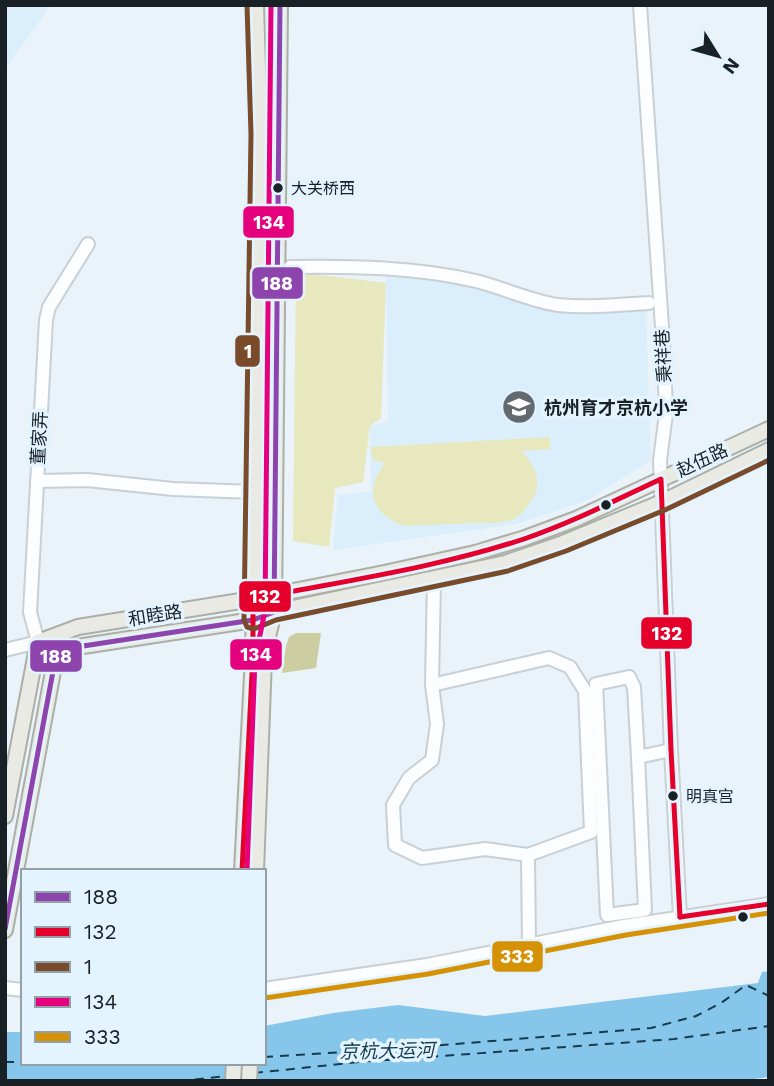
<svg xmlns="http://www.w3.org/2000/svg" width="774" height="1086" viewBox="0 0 774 1086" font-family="'Work Sans','Noto Sans SC',sans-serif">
<rect width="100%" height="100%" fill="#e9f3f9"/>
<g fill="#daeffb">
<polygon points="5,5 51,5 5,69"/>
<polygon points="386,271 599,305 646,310 651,460 588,500 517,524 333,550 338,495 371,491 370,426 388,422"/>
</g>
<g fill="#e7e8bd">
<polygon points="296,272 386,283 381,418 370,426 363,482 335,488 329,547 293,541"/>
<path d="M550,437v12l-28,2c14,17 23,32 7,53 -4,6 -9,12 -15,15 -11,5 -26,4 -38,4 -24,1 -47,2 -71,3 -33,-11 -42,-35 -20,-63l-11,-2 -4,-14z"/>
</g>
<polygon fill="#cccea1" points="296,633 321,633 316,668 282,673 286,646 289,637"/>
<polygon fill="#86c6ea" points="769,971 769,1077 737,1081 5,1081 5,1032 23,1032 23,1063 264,1063 264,1026 333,1013 398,1005 485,1016 758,983 762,972"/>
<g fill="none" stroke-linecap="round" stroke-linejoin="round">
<g stroke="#163c50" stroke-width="2" stroke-dasharray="9 7" stroke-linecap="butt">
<polyline points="264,1057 394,1049 651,1028 696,1016 721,1003 746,985 769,996"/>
<polyline points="5,1062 23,1062"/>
<polyline points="254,1073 359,1062 674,1039 769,1026"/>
<polyline points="179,1081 228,1076"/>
</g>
<g stroke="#c8d0d5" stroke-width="16">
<g id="minor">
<polyline points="640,5 664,356 666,414 660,460 671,750 680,917"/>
<path d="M290,267c62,-1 126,0 186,14 28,7 54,20 82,24 30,3 61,0 91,-2"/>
<polyline points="37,481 87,480 173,489 254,492"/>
<polyline points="5,650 38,642 30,612 46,320 49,307 88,244"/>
<polyline points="432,685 549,658 570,667 585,691 591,832 528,855 485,849 422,858 395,845 393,805 409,778 432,760 437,724 432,685 434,578"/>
<polyline points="638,757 645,910 607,915 596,684 629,677 634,687 638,757 671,750"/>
<polyline points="528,855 529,945"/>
<polyline points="5,988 23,990"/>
<polyline points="264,989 427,965 624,926 769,904"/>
</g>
</g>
<g stroke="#aaafa7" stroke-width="18">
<g id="major">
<polyline points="38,642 78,627 253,599 384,573 475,553 525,538 576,519 769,429"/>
<polyline points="38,642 57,650 253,620 274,612 505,563 563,543 662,502 769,450"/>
<polyline points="5,816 38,642"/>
<polyline points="242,871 253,655 260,134 256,5"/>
<polyline points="256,871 264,659 266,645 274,612 280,5"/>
<polyline points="5,930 57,650"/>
<polyline points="233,1081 234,1063"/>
<polyline points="249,1081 250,1063"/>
</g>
</g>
<use href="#minor" stroke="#fcfdfe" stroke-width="12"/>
<use href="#major" stroke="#eaeae5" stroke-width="14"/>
<g stroke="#e3f4ff" stroke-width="10">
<polyline id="bus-1" points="5,929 57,650 253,620 274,612 280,5"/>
</g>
<g stroke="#e3f4ff" stroke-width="10">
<g id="bus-2">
<path d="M242,871l11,-216v-56c90,-18 183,-31 271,-60 47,-16 92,-39 137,-60l10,271 9,167"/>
<polyline points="680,917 769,904"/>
</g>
</g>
<g stroke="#e3f4ff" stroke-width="10">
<polyline id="bus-3" points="247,5 251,134 244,620 247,627 254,629 276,620 508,571 566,551 665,510 769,460"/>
</g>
<g stroke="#e3f4ff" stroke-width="10">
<polyline id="bus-4" points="247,871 255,659 265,611 271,5"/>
</g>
<g stroke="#e3f4ff" stroke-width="10">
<polyline id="bus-5" points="265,998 428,974 626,935 769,913"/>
</g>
<use href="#bus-1" stroke="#8e44ad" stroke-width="5"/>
<use href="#bus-2" stroke="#e4002b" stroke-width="5"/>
<use href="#bus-3" stroke="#7a4b2a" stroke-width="5"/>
<use href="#bus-4" stroke="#e5007d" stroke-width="5"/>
<use href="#bus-5" stroke="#d69206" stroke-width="5"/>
</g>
<defs>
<g id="school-disc" transform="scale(1.75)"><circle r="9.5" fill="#626a70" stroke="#e3f4ff"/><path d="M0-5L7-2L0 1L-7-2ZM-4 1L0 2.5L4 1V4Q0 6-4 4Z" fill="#fff"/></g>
</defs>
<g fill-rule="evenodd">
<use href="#school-disc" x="519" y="407"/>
</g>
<g fill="#192126" stroke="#e3f4ff" stroke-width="2.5">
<circle cx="278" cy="188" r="6"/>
<circle cx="606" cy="505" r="6"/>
<circle cx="673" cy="796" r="6"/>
<circle cx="743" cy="917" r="6"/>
</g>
<g text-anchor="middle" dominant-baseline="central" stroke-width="7" stroke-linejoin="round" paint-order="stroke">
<g font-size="16" fill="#192126" stroke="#e3f4ff" text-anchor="start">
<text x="291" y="188">大关桥西</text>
<text x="686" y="796">明真宫</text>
</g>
<g font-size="18" fill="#192126" stroke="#e3f4ff">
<text transform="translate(663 356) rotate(-93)">秉祥巷</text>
<text transform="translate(39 438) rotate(-87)">董家弄</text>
<text transform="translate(702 460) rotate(-25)">赵伍路</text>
<text transform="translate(155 615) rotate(-9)">和睦路</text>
</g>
<g font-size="18" font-weight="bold" fill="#192126" stroke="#e3f4ff" text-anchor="start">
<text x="544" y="407">杭州育才京杭小学</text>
</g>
<g font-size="19" font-style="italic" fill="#163c50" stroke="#e3f4ff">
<text transform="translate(387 1051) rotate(-1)">京杭大运河</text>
</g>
</g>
<g stroke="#e3f4ff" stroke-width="2.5">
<rect x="242" y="205" width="53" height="34" rx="7" fill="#e5007d"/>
<rect x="251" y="266" width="53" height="34" rx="7" fill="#8e44ad"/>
<rect x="234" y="334" width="27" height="34" rx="7" fill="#7a4b2a"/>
<rect x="238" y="580" width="54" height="33" rx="7" fill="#e4002b"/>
<rect x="640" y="616" width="53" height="34" rx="7" fill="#e4002b"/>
<rect x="229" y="638" width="54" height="33" rx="7" fill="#e5007d"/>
<rect x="29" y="639" width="54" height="34" rx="7" fill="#8e44ad"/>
<rect x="491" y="940" width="53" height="33" rx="7" fill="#d69206"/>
</g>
<g font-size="19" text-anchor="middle" font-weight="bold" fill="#fff">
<text x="269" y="229">134</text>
<text x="277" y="290">188</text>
<text x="248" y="358">1</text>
<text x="265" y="603">132</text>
<text x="667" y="640">132</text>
<text x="256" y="661">134</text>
<text x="56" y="663">188</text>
<text x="517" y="963">333</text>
</g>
<rect width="774" height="1086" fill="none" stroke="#192126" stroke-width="14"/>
<rect x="21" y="869" width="245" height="196" fill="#e3f4ff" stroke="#92a0a8" stroke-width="2"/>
<rect x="35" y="892" width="35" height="10" fill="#8e44ad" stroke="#92a0a8" stroke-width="2"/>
<text x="84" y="904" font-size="21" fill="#192126">188</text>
<rect x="35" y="927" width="35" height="10" fill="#e4002b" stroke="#92a0a8" stroke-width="2"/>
<text x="84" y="939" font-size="21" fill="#192126">132</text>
<rect x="35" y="962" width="35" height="10" fill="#7a4b2a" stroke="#92a0a8" stroke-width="2"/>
<text x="84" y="974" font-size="21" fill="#192126">1</text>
<rect x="35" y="997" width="35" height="10" fill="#e5007d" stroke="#92a0a8" stroke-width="2"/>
<text x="84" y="1009" font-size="21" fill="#192126">134</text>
<rect x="35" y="1032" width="35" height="10" fill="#d69206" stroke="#92a0a8" stroke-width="2"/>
<text x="84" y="1044" font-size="21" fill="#192126">333</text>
<g transform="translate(718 56) rotate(127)" stroke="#e3f4ff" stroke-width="5" paint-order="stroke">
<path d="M0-5L12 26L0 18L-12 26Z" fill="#192126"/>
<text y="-10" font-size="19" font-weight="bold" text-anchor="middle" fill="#192126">N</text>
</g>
</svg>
